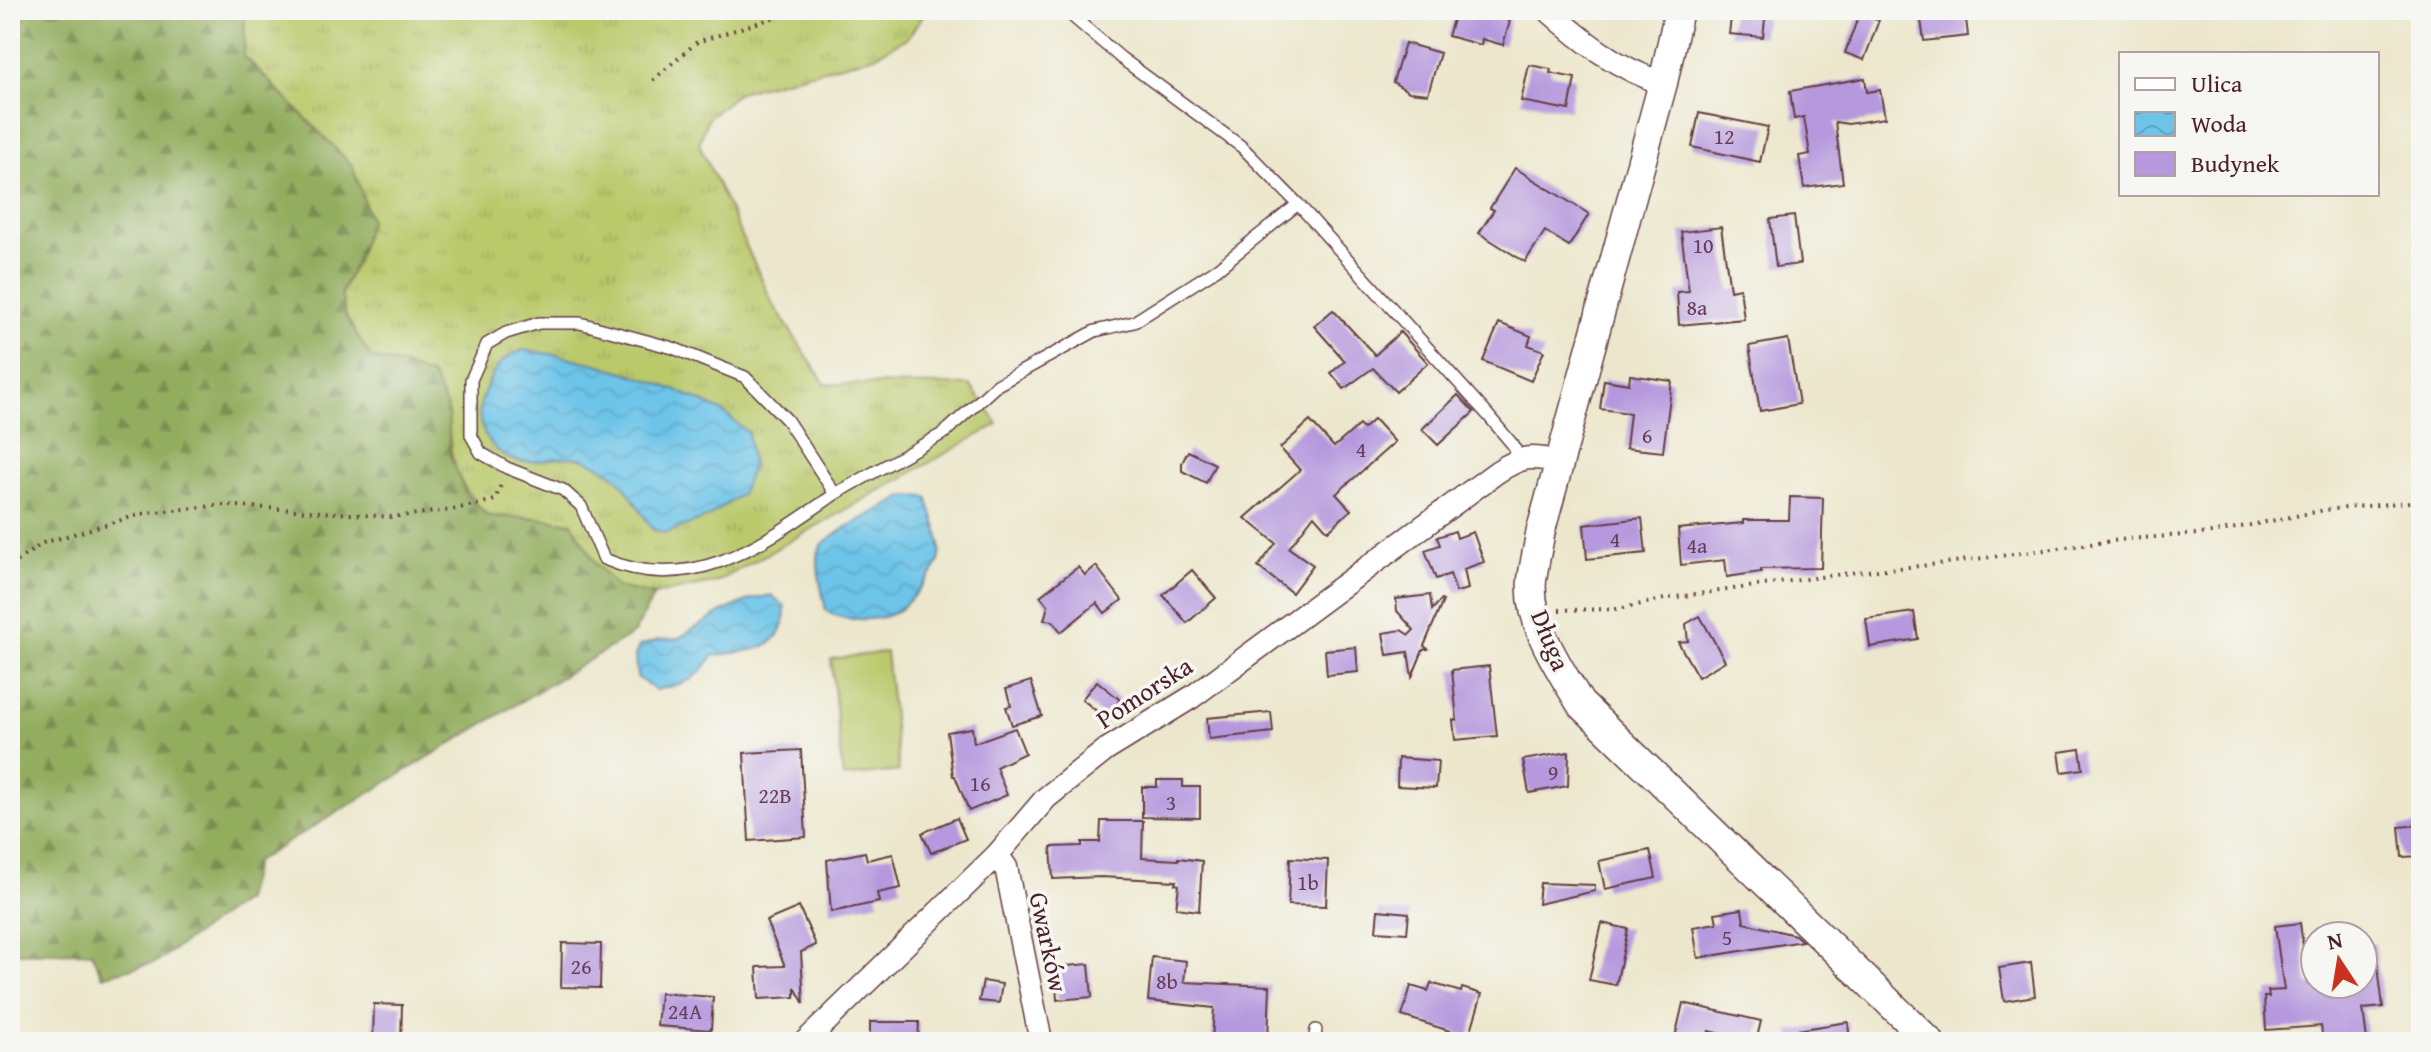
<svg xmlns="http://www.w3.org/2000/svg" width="2431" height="1052" viewBox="0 0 2431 1052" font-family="'Gentium Book Plus',serif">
<defs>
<pattern id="grass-tufts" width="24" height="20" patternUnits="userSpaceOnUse" patternTransform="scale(2)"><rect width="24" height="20" fill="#bac96b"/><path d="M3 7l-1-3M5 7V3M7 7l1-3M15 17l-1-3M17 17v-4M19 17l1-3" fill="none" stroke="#a1ac5d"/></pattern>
<pattern id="forest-firs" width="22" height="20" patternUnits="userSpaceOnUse" patternTransform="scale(2)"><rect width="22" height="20" fill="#93ad5f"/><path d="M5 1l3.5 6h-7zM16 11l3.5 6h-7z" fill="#7a8c4f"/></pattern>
<pattern id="water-waves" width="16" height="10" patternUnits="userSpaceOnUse" patternTransform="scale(2)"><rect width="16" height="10" fill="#6cc4e9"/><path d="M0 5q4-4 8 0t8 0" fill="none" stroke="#5fa8c8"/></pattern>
</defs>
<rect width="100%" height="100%" fill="#f6f6f2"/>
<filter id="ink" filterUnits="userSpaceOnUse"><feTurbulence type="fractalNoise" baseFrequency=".0125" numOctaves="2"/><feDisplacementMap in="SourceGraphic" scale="16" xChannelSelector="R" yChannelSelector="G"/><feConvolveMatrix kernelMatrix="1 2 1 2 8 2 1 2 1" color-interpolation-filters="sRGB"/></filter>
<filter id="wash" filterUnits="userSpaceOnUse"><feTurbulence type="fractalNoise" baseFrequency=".006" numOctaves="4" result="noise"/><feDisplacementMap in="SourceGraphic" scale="32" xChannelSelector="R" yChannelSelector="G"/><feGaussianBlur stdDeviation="1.8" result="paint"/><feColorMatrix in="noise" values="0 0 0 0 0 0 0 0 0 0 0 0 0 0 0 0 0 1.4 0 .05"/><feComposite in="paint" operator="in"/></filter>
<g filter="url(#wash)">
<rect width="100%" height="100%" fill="#ece7cc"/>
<path fill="url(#grass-tufts)" stroke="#82744b" stroke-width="2" d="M245,10h682l-19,27 -33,19 -136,36 -31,26 -9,26 74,160 52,80 145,1 28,39 -281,158 -63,13 -37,-7 -21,-24 -24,-41 -36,-5 -48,-2c-36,-35 -38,-58 -40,-106l-42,-44 -35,-8c-12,-17 -35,-47 -28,-69 3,-10 10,-20 14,-29l-47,-137 -66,-67z"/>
<polygon fill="url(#forest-firs)" stroke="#6e6645" stroke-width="2" points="10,10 245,10 244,56 352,165 370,219 357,260 341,292 346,317 371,358 406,366 432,376 448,410 450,455 466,495 488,516 536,518 572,523 596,564 617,587 654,595 634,633 255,862 245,900 156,962 102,976 91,952 10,953"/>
<polygon fill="#bac96b" stroke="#82744b" stroke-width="2" points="886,652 899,771 843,777 831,659"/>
<g fill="url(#water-waves)" stroke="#5b728a" stroke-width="2">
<path d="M524,350c65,8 136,30 195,60 10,5 20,16 29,23l4,34 -11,27 -33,23 -42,16 -13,-3c-11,-15 -26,-45 -39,-55 -6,-5 -14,-9 -21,-12 -35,-20 -74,23 -106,-25 -13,-21 -7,-37 2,-57 9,-18 16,-25 35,-31z"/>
<path d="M906,496l21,1c5,17 19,49 11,67 -5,10 -31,41 -41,47 -15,11 -57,11 -71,-1 -3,-14 -12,-49 -6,-62 5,-13 70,-43 86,-52z"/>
<path d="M771,595l14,11c1,48 -35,43 -72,50 -19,27 -26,27 -58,34l-18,-13 -2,-21 4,-10 20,-6 18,-1 47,-28 25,-11z"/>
</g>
<g id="blocks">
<g fill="#b598dd">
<polygon points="1456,10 1507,10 1504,19 1510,21 1503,45 1482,39 1481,45 1448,36"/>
<polygon points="1732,10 1766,10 1763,37 1729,34"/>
<polygon points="1924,10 1965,10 1968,36 1924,41 1921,20 1925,19"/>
<polygon points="1860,12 1879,20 1864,60 1845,53"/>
<polygon points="1405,43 1440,53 1428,94 1409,92 1393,82"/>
<polygon points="1529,65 1551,69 1550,73 1575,78 1569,110 1521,101"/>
<polygon points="1865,78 1867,92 1880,90 1885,118 1848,124 1835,122 1843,183 1804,188 1799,156 1810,154 1804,117 1794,119 1790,91"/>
<polygon points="1699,113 1768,127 1760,162 1692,147"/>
<polygon points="1515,168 1589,214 1569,246 1545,231 1525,262 1479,233 1494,210 1490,208"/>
<polygon points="1794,216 1800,264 1776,267 1770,219"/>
<polygon points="1721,227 1730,290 1740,288 1744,319 1679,325 1677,292 1689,291 1681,232"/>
<polygon points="1333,310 1375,355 1400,332 1428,363 1396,392 1373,368 1344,389 1331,373 1345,361 1314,326"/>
<polygon points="1499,323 1531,336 1528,345 1544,351 1531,381 1483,361"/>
<polygon points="1788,339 1799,404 1760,411 1749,346"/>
<polygon points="1630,375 1672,381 1663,452 1626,448 1630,413 1600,409 1604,380 1629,384"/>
<polygon points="1458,395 1474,412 1438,445 1422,429"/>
<polygon points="1374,419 1395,442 1336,494 1351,510 1328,531 1314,515 1289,548 1313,565 1292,593 1258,567 1276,543 1245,518 1300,470 1280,448 1310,421 1334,447 1359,425 1363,429"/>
<polygon points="1188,451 1215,464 1206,483 1182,471 1182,463"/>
<polygon points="1790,497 1823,498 1821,568 1761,569 1761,572 1727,577 1725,560 1681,565 1678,529 1743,523 1743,520 1789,520"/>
<polygon points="1642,518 1646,553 1587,559 1584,525"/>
<polygon points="1455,531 1457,538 1473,532 1484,562 1464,569 1468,589 1456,592 1450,574 1436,579 1425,550 1440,545 1437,537"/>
<polygon points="1096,566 1122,600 1105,613 1097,603 1061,632 1053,621 1044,620 1048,606 1040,596 1078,567 1085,575"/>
<polygon points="1192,570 1216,598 1187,623 1163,595"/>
<polygon points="1430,595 1432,610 1441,600 1443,601 1424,646 1428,649 1423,650 1412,677 1408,652 1387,655 1383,633 1401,630 1409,635 1414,630 1397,611 1396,599"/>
<polygon points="1914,612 1918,639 1870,647 1866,619"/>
<polygon points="1700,616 1725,661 1698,677 1678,642 1688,641 1686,624"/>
<polygon points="1356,647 1358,672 1327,675 1325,650"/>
<polygon points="1489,666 1497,736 1455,740 1453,720 1457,720 1452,670"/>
<polygon points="1031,681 1042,716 1012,725 1006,707 1011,706 1006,689"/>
<polygon points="1097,681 1120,700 1105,718 1082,699"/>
<polygon points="1271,712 1273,732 1209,739 1207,718"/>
<polygon points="972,728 974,743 1015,728 1025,753 996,767 1007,795 969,811 955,776 953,776 947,732"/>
<polygon points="2080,749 2083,769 2062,772 2059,752"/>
<polygon points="801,750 806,837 749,841 744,753"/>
<polygon points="1569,752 1568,786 1529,793 1523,760"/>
<polygon points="1398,758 1438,761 1436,788 1397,786"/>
<polygon points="1157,780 1183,780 1183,787 1200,787 1200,818 1142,817 1142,787 1157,787"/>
<polygon points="957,818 966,839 931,853 922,833"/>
<polygon points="1101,821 1143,821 1142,858 1178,860 1178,858 1202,861 1199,911 1176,908 1179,885 1175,884 1176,881 1101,877 1053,879 1051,847 1082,846 1082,842 1100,842"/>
<polygon points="2421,825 2421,856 2402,857 2399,827"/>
<polygon points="1650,850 1656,878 1605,889 1599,861"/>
<polygon points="865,852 867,860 893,854 901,888 877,893 879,902 831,912 827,860"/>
<polygon points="1290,858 1328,860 1326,906 1288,905"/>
<polygon points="1540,883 1595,885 1595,891 1538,904"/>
<polygon points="799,907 816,945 801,952 804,1004 795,987 795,997 759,999 757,967 785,966 766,921"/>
<polygon points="1742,909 1744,923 1795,935 1802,941 1698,958 1693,927 1717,923 1715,913"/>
<polygon points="1378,910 1409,913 1407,933 1376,931"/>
<polygon points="1602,923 1628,929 1616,985 1589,980"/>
<polygon points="2300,923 2308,984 2363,984 2363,943 2375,943 2383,1007 2363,1009 2367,1040 2323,1042 2321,1026 2266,1030 2264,997 2269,997 2268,991 2284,990 2275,926"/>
<polygon points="562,943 601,944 600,988 561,987"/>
<polygon points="1152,957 1186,961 1184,982 1270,986 1268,1042 1212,1042 1214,1008 1148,1001"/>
<polygon points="2031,963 2035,996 2004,1001 1999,968"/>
<polygon points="1089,964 1092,997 1057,1000 1055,967"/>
<polygon points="983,981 1002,984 999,1003 979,1001"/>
<polygon points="1431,983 1461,992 1462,988 1482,994 1469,1037 1402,1016 1411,986 1428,991"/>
<polygon points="660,993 713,997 711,1030 657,1026"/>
<polygon points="1683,1003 1761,1021 1756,1042 1709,1031 1706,1042 1674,1042"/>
<polygon points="374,1004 402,1005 401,1042 373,1042"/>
<polygon points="870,1022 919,1022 918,1042 870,1042"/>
<polygon points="1848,1022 1850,1042 1791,1042 1790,1031"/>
</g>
</g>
</g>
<g filter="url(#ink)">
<use href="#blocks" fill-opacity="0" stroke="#623d43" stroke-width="2"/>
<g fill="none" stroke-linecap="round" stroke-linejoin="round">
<g stroke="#623d43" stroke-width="14">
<g id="service">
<polyline points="1065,10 1121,58 1242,147 1298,204 1487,414 1513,445 1519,458"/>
<path d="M835,494c-71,49 -142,103 -231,65l-23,-53 -18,-16 -56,-22 -26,-15 -10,-18v-55l16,-36 19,-11 33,-10h41l93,25 72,29 42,43 48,74 109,-61 53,-48 98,-54 39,-9 83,-53 81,-65"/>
<polyline points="1314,1042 1316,1030"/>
</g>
</g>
<g stroke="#623d43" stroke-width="25">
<g id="minor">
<path d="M1548,10c34,31 70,59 115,73"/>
<polyline points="997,855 1006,867 1041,1042"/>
<path d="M805,1042l192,-187 49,-57 60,-48 86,-53 305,-225c25,-16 33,-17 62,-10"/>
</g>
</g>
<g stroke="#623d43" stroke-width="31">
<path id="tertiary" d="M1679,10l-16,73 -122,447c-3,17 -7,34 -9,50 -4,44 27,87 48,123l350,339"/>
</g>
<g stroke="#623d43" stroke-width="4" stroke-dasharray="2 6" stroke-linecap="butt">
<polyline points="653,80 697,42 798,10"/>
<polyline points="10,566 43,543 145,513 224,505 392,517 451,510 495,500 502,482"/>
<polyline points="1559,610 1619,609 1669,598 1856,572 1930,565 2128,539 2211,533 2325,510 2421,501"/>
</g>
<use href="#service" stroke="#fff" stroke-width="11"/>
<use href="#minor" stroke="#fff" stroke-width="22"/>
<use href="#tertiary" stroke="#fff" stroke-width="28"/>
</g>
</g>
<g text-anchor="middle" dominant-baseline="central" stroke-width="7" stroke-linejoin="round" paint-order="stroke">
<g font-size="22" fill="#653d58">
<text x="1724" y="136">12</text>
<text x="1703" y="245">10</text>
<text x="1697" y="307">8a</text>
<text x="1647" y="435">6</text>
<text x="1361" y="449">4</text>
<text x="1615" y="539">4</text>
<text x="1697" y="545">4a</text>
<text x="1553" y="772">9</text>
<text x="980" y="783">16</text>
<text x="775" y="795">22B</text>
<text x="1171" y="802">3</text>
<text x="1308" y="882">1b</text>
<text x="1727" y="937">5</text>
<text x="581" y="966">26</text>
<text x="1167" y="981">8b</text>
<text x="685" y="1011">24A</text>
</g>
<g font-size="26" fill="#4a1f2b" stroke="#f6f6f2">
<text transform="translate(1551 640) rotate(68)">Długa</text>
<text transform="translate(1144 692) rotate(-33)">Pomorska</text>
<text transform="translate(1049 942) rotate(78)">Gwarków</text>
</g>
</g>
<rect width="2431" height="1052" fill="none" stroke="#f6f6f2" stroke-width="40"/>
<rect x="2119" y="52" width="260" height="144" fill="#f6f6f2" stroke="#b1a0a2" stroke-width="2"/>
<rect x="2135" y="78" width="40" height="12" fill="#ffffff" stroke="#b1a0a2" stroke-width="2"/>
<text x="2191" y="92" font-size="24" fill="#4a1f2b">Ulica</text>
<rect x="2135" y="112" width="40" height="24" fill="url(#water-waves)" stroke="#b1a0a2" stroke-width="2"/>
<text x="2191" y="132" font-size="24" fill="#4a1f2b">Woda</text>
<rect x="2135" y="152" width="40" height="24" fill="#b598dd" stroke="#b1a0a2" stroke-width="2"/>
<text x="2191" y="172" font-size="24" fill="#4a1f2b">Budynek</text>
<g transform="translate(2339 960) rotate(348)"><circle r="38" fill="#f6f6f2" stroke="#b1a0a2" stroke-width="2"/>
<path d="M0-6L14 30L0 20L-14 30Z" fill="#c8321e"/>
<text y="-12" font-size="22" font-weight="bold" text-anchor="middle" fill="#4a1f2b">N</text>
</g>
</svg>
